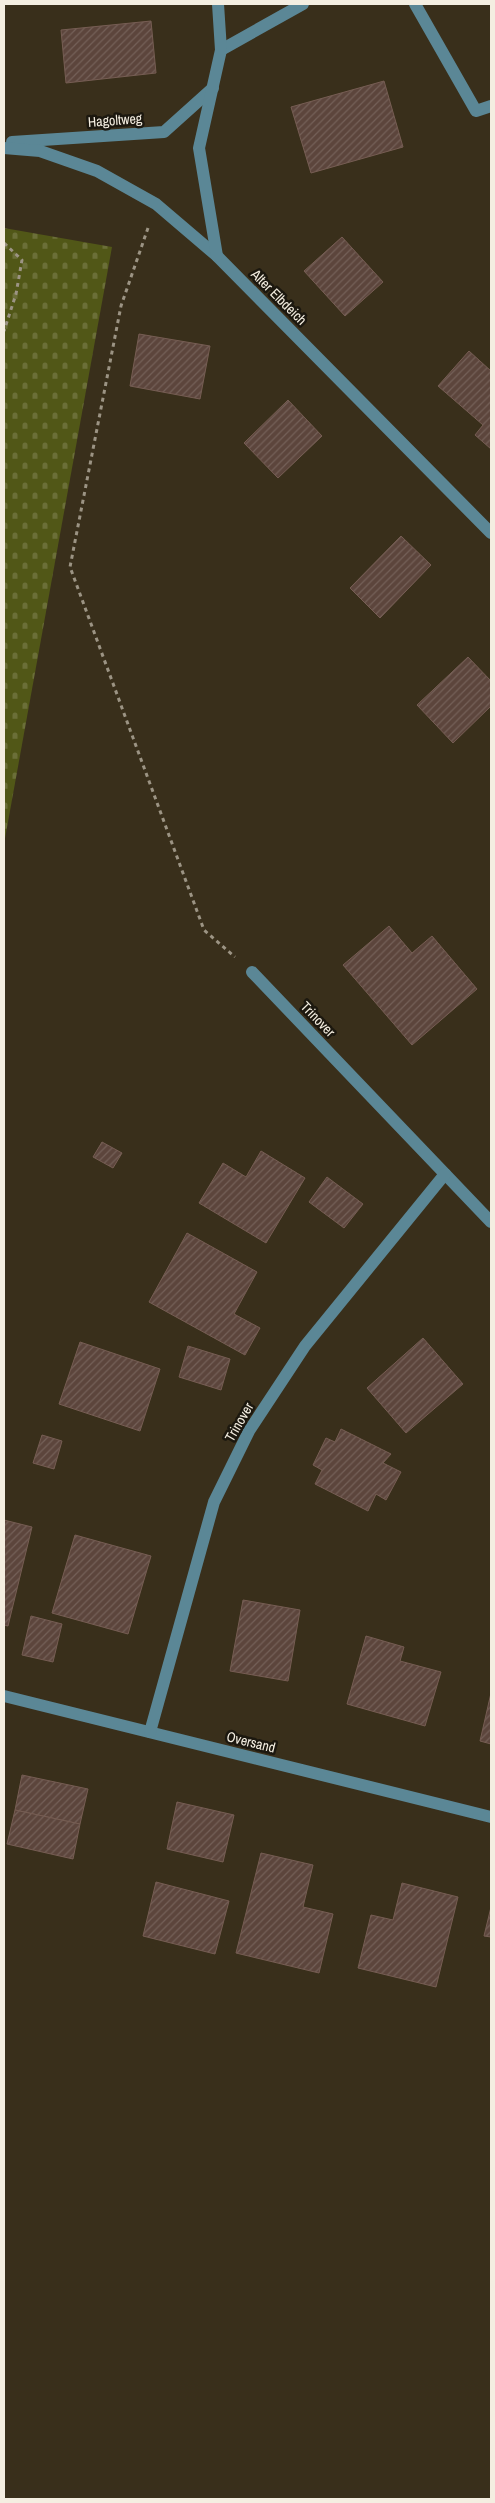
<svg xmlns="http://www.w3.org/2000/svg" width="495" height="2503" viewBox="0 0 495 2503" font-family="'Archivo Narrow',sans-serif">
<defs>
<pattern id="cemetery-stones" width="16" height="16" patternUnits="userSpaceOnUse" patternTransform="scale(1.25)"><rect width="16" height="16" fill="#515717"/><path d="M2 7V4a2 2 0 0 1 4 0v3zM10 15v-3a2 2 0 0 1 4 0v3z" fill="#6b6f38"/></pattern>
<pattern id="building-hatch" width="6" height="6" patternUnits="userSpaceOnUse" patternTransform="scale(1.25)"><rect width="6" height="6" fill="#5c453c"/><path d="M-1 1l2-2M0 6l6-6M5 7l2-2" fill="none" stroke="#746058"/></pattern>
</defs>
<rect width="100%" height="100%" fill="#392f1b"/>
<polygon fill="url(#cemetery-stones)" points="4,228 112,247 4,844"/>
<g fill="url(#building-hatch)" stroke="#765d53">
<polygon points="151,21 156,73 66,83 61,30"/>
<polygon points="384,81 403,147 311,173 291,107"/>
<polygon points="342,237 383,282 345,316 304,271"/>
<polygon points="139,334 210,346 200,399 130,386"/>
<polygon points="469,351 491,371 491,449 475,435 483,425 438,386"/>
<polygon points="288,400 322,436 278,478 244,443"/>
<polygon points="401,536 431,565 380,618 350,588"/>
<polygon points="468,657 491,681 491,706 453,743 417,705"/>
<polygon points="389,926 412,953 432,936 477,989 412,1045 343,965"/>
<polygon points="102,1142 122,1153 113,1168 93,1157"/>
<polygon points="261,1151 305,1178 266,1243 199,1203 223,1163 246,1177"/>
<polygon points="327,1177 363,1204 344,1228 309,1202"/>
<polygon points="187,1233 257,1272 234,1314 260,1328 245,1355 149,1302"/>
<polygon points="423,1338 463,1384 406,1433 367,1388"/>
<polygon points="80,1342 160,1369 140,1431 59,1404"/>
<polygon points="188,1346 230,1359 221,1390 179,1377"/>
<polygon points="341,1429 391,1454 383,1463 401,1472 386,1500 376,1494 368,1511 315,1484 322,1470 313,1465 326,1438 335,1442"/>
<polygon points="42,1435 62,1441 54,1469 33,1463"/>
<polygon points="4,1520 32,1527 8,1626 4,1625"/>
<polygon points="75,1535 151,1556 128,1634 52,1613"/>
<polygon points="243,1600 300,1610 288,1681 230,1671"/>
<polygon points="31,1616 62,1624 53,1662 22,1655"/>
<polygon points="366,1636 404,1647 400,1661 441,1672 425,1726 347,1704"/>
<polygon points="491,1693 491,1744 480,1741"/>
<polygon points="22,1775 88,1789 80,1824 15,1810"/>
<polygon points="177,1802 234,1815 223,1862 167,1849"/>
<polygon points="15,1810 80,1824 73,1859 7,1844"/>
<polygon points="261,1853 313,1865 303,1907 333,1914 319,1973 236,1953"/>
<polygon points="156,1882 229,1901 215,1954 143,1936"/>
<polygon points="402,1883 458,1897 436,1987 358,1968 371,1915 393,1920"/>
<polygon points="491,1907 491,1937 484,1936"/>
</g>
<g fill="none" stroke-linecap="round" stroke-linejoin="round">
<g stroke="#9c9484" stroke-width="3" stroke-dasharray="4 4" stroke-linecap="butt">
<polyline points="148,228 121,306 70,567 204,930 235,957"/>
<polyline points="4,243 22,260 16,294 4,331"/>
</g>
<g stroke="#5b8796" stroke-width="12">
<polyline points="415,4 476,111 491,106"/>
<polyline points="221,50 303,4"/>
<polyline points="12,142 164,132 213,88"/>
<polyline points="4,148 40,151 97,171 156,204 217,256 491,533"/>
<polyline points="217,256 199,148 221,50 218,4"/>
<polyline points="252,972 491,1222"/>
<polyline points="4,1696 491,1817"/>
<polyline points="150,1732 214,1502 249,1431 305,1346 445,1174"/>
</g>
</g>
<g text-anchor="middle" dominant-baseline="central" stroke-width="5" stroke-linejoin="round" paint-order="stroke">
<g font-size="14" fill="#f4eee1" stroke="#1c180f">
<text transform="translate(115 120) rotate(-4)">Hagoltweg</text>
<text transform="translate(279 297) rotate(45)">Alter Elbdeich</text>
<text transform="translate(318 1019) rotate(46)">Trinover</text>
<text transform="translate(239 1422) rotate(-60)">Trinover</text>
<text transform="translate(251 1742) rotate(14)">Oversand</text>
</g>
</g>
<rect width="495" height="2503" fill="none" stroke="#f4eee1" stroke-width="10"/>
</svg>
